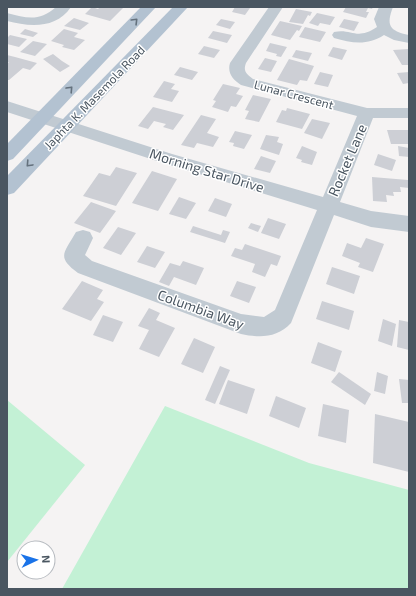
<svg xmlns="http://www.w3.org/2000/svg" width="416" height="596" viewBox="0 0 416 596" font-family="'Exo 2',sans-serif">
<rect width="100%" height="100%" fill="#f5f3f3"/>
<g fill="#c3f1d5">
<polygon points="7,400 85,465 7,562"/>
<polygon points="165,406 309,463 409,490 409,589 62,589"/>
</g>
<g fill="#cdcfd5">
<polygon points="92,7 98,9 100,7 124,7 110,21 85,14"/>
<polygon points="235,7 245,7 250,8 245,15 232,12"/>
<polygon points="346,7 373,7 372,9 368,8 366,12 369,12 366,18 343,12"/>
<polygon points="296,9 312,12 310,16 308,15 303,24 289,22"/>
<polygon points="317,13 335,17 330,25 320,23 318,26 309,23"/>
<polygon points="74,18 89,23 80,30 64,26"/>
<polygon points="221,19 235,22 230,29 216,25"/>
<polygon points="344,19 359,22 354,31 339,27"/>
<polygon points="280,21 302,26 299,31 297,30 290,40 271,35"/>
<polygon points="305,27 326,32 320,42 299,37"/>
<polygon points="25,29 38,33 33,37 20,34"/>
<polygon points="64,29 78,33 74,37 85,40 74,50 62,47 64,45 51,41"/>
<polygon points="213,31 232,35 227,43 208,38"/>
<polygon points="10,35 27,39 19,47 7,44 7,38"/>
<polygon points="33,41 47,44 35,56 20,52"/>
<polygon points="270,43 287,47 281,57 276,56 277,54 266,51"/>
<polygon points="204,46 220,50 214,58 198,54"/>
<polygon points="333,47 347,50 342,60 328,56"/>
<polygon points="409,49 409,65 402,65 393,50"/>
<polygon points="296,50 312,53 308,61 292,57"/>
<polygon points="53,54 62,61 70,66 60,72 43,59"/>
<polygon points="7,55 15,57 37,63 30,70 23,68 9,80 7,80 7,64 9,62 7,62"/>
<polygon points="265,58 277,61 271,72 258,69"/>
<polygon points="289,59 314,66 307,81 300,80 297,85 277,80"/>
<polygon points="180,67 198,72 192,80 174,75"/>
<polygon points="320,72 333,75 328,87 314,84"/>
<polygon points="409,72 409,83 403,84 397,73"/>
<polygon points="164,81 175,84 171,89 179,91 172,102 153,97"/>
<polygon points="223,84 240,88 236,94 243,96 236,107 231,106 228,112 212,107 216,101 213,100"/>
<polygon points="253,95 271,99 259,122 245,119 249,111 245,110"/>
<polygon points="153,107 184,115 173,130 163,127 166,124 154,121 148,129 138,126"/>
<polygon points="287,108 310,114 302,129 276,122 282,110 286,111"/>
<polygon points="201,115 216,119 207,133 219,137 213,147 197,143 194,148 181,145"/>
<polygon points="312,119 330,123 322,139 304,133"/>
<polygon points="387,130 409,130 409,144 391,144"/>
<polygon points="235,131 252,135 244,149 233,146 234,143 229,142"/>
<polygon points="266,135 279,137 277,142 283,144 279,155 260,149"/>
<polygon points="302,146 317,152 312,165 301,162 302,160 296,158"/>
<polygon points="398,146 409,148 409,157 399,156"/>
<polygon points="378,154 396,160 392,171 374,165"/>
<polygon points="261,156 276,161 270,173 254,169"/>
<polygon points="116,167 137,173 116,206 83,196 99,173 110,176"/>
<polygon points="152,171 177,179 158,211 132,203"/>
<polygon points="372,177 408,180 409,188 400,187 401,192 393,192 394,196 386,195 387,202 373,201"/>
<polygon points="179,197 196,203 186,219 169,214"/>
<polygon points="215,198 232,204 226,217 208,211"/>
<polygon points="91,202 116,211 100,233 74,223"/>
<polygon points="268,218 286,224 279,239 261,233"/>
<polygon points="251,223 261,226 258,232 248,228"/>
<polygon points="193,226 221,235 223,230 230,232 225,243 190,232"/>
<polygon points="118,227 136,233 121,255 103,248"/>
<polygon points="366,238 384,244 373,272 358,267 360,263 342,256 347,243 361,248"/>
<polygon points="245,244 281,256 277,266 271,264 265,277 252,272 255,264 231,256 235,248 242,250"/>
<polygon points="147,246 165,252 155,268 137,262"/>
<polygon points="183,261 204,268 196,285 174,277 169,286 159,282 170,263 180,266"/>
<polygon points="332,267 360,276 354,294 326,284"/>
<polygon points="82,281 103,290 97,299 104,302 91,321 62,309"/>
<polygon points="237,281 256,287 249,303 230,296"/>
<polygon points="322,301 354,311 349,330 316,319"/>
<polygon points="149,308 160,313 156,320 175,328 159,357 139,349 149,330 138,326"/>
<polygon points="103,315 123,322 113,342 93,335"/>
<polygon points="383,319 396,324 392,346 378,341"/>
<polygon points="399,320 409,322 409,350 397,347"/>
<polygon points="194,338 215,347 203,373 181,364"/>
<polygon points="318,342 342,351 335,372 311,363"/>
<polygon points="220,366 230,370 215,404 205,400"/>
<polygon points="339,372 371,394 365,405 331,382"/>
<polygon points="377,372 388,376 385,394 374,391"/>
<polygon points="399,379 409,380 409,403 402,403"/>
<polygon points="228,380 255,389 247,414 219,404"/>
<polygon points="276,396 306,408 299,428 269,416"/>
<polygon points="323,404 349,410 346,443 318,436"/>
<polygon points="375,414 409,422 409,472 373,463"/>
</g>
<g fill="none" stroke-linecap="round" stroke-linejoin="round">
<g fill="#c1cad2" fill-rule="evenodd">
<path d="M56,7h15c-15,22 -41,20 -64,14v-8c20,5 32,9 49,-6z"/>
<path d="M269,7h14l-37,56c-3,8 0,11 7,16l114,29h42v10h-36l-33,84 31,9 38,5v16l-38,-5 -37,-12 -43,108c-14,15 -31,15 -50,11l-163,-61c-22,-16 -14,-20 -2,-41l7,-2 7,2 3,6 -8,17 7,6 149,53 23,3 11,-7 42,-100 -157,-48 -153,-50v-11l165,53 151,43 34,-81 -116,-31c-8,-5 -14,-12 -11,-22z"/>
<path d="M379,7h14c-7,18 -4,24 16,28v8l-15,-3 -10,-5c-17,11 -32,8 -50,3l-2,-3 2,-3c18,-4 22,9 43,-5l-3,-8z"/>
</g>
<g fill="#b3c2d1" fill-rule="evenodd">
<polygon points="141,7 156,7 13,159 7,161 7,144"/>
<polygon points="173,7 188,7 14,193 7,195 7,176"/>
</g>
</g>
<defs><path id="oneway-chevron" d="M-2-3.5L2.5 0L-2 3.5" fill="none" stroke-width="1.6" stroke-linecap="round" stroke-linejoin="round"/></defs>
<g stroke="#64717d">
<use href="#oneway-chevron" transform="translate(135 21) rotate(-45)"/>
<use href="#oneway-chevron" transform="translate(70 89) rotate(-47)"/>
<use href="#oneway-chevron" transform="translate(29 164) rotate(133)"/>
</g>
<g text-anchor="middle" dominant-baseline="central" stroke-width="3" stroke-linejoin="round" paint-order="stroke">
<g font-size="12" fill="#4a5661" stroke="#fff">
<text transform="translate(294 94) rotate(15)">Lunar Crescent</text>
<text transform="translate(94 97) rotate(-46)">Japhta K. Masemola Road</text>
</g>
<g font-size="14" fill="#4a5661" stroke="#fff">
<text transform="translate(347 160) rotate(-67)">Rocket Lane</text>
<text transform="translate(207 170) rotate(17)">Morning Star Drive</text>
<text transform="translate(201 309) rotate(20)">Columbia Way</text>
</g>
</g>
<rect width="416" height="596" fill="none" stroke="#4a5661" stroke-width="16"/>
<g transform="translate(36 560) rotate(86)"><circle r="19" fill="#ffffff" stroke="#b7bbc0"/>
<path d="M0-3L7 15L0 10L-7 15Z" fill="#1a73e8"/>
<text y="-6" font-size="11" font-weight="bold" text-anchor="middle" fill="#4a5661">N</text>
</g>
</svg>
